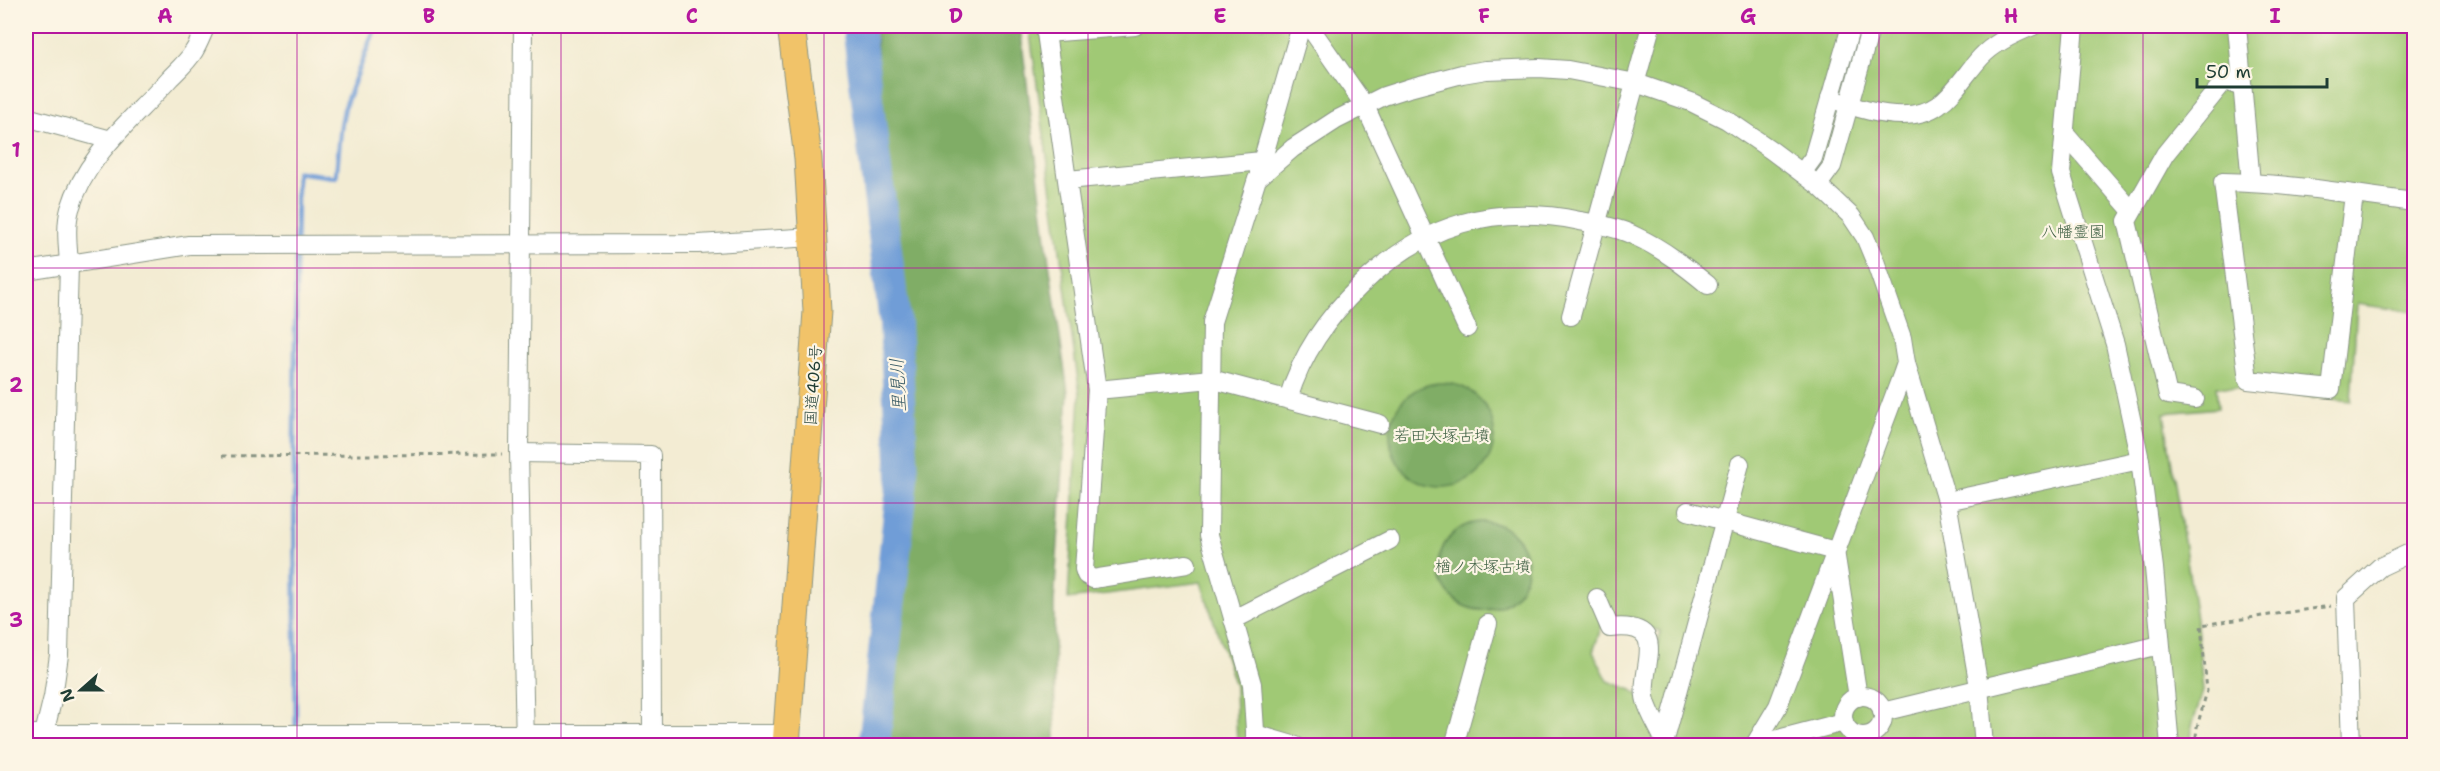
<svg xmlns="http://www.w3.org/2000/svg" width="2440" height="771" viewBox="0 0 2440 771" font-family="'Shantell Sans','Klee One',sans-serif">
<rect width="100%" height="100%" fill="#fcf5e5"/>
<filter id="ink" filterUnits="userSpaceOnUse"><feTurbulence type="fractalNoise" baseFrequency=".0167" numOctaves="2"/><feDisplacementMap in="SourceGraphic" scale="12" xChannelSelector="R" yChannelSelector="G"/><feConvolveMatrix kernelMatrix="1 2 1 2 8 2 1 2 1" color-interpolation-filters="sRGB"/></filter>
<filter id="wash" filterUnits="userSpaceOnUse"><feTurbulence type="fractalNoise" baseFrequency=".008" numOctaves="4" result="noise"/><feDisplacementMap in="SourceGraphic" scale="24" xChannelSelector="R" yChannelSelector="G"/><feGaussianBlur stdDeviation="1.35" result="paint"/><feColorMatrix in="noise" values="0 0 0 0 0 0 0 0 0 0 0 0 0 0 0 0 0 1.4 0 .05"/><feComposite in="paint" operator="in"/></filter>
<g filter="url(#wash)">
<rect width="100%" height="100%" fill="#f3ecd3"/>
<path fill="#a0c975" stroke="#608354" stroke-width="1.5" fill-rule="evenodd" d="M1029,26h1385v286l-57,-8 -6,97 -135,-15 2,22 -54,5 33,212 6,66 -11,35 -1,19h-954l-2,-59 -34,-104 -133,17 12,-204zM1605,616l56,15 -16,69 -13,-10 -24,-9 -15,-29z"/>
<g fill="#80ad66" stroke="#50754d" stroke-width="1.5">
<polygon points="876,26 1020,26 1047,248 1068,393 1054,602 1055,745 887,745 896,681 908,486 901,396 899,299 882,215"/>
<circle cx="1442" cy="435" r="52"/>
<circle cx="1483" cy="566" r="44"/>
</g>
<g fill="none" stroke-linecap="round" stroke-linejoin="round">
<polyline stroke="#6f9dd7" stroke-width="5" points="296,746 294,444 297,172 336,177 341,127 345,105 376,26"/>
<polyline stroke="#6f9dd7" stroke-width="32" points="858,26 895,323 903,477 874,746"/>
</g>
</g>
<g filter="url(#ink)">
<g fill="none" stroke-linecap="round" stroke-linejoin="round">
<g stroke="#899484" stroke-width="20">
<g id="minor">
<polyline points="523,26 519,453 525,746"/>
<polyline points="1045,26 1097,390 1084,569 1086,575 1093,579 1187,564"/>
<polyline points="1309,26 1365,106 1467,328"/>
<polyline points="2074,26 2061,173 2115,344 2140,460 2154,568 2170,746"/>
<polyline points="2237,26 2251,183"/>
<polyline points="1046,33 1135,26"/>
<path d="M1830,98c30,12 79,28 108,7 18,-13 28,-32 43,-48 14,-15 34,-24 52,-31"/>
<polyline points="26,117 111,140"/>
<polyline points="2065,134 2132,211"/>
<polyline points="1259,172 1301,26"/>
<polyline points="1802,173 1813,158 1851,26"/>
<polyline points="1068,180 1262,161"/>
<polyline points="1818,185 1832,166 1871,26"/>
<path d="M2354,194l-23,195 -83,-9 -25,-198c64,1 128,12 191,20"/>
<polyline points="26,271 189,245 698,244 814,237"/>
<polyline points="1571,316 1651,26"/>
<polyline points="1906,363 1947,501 1979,687 1984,746"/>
<polyline points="1097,390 1211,379 1380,424"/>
<path d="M1288,399c14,-45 38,-80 72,-113 63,-62 134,-83 220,-65 19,3 40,7 57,16 26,12 49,30 71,48"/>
<polyline points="2195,399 2168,395 2127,221 2165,154 2225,80 2241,87"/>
<polyline points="519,453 651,455 652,733"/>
<polyline points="1947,501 2140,460"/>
<polyline points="1688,511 1835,551 1858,697"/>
<path d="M1597,598l13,30c65,-7 27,42 36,73 4,14 14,29 20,43"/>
<polyline points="1233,620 1390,540"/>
<circle cx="1863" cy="716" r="20"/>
<polyline points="1882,712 2160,645"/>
<polyline points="26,734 786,734"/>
<polyline points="1255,734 1296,746"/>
<polyline points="1665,740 1740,464"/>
<polyline points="1755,745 1844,722"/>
<path d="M41,746l12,-49 6,-42 10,-391c-1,-18 -4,-37 1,-55 16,-55 64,-90 100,-131 8,-8 18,-17 24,-27 5,-8 8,-17 12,-25"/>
<polyline points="1256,746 1252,684 1209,535 1212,322 1257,179 1293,148 1336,120 1384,96 1409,88 1462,74 1486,70 1539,68 1568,70 1636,83 1691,102 1727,120 1771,150 1818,185 1851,216 1865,237 1875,261 1902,338 1906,363 1902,375 1778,706 1754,746"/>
<polyline points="1454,746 1488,624"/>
<polyline points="2351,746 2346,598 2380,567 2414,551"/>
</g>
</g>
<g stroke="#899484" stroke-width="29">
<polyline id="highway" points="786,746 817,311 808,158 791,26"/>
</g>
<g stroke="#899484" stroke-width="3" stroke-dasharray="4.5 4.5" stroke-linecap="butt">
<polyline points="222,456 502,454"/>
<polyline points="2195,746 2197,727 2207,691 2201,625 2331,606"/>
</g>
<use href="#minor" stroke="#fff" stroke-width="18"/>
<use href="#highway" stroke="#f1c369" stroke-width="27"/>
</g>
</g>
<path fill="none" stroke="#b5179e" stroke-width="1.5" stroke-opacity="0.55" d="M297,26v720M561,26v720M824,26v720M1088,26v720M1352,26v720M1616,26v720M1879,26v720M2143,26v720M26,268h2388M26,503h2388"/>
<g text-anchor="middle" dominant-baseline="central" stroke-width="4.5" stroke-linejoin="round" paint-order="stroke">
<g font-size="16" fill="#3f6044" stroke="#fcf5e5">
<text x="2073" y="231">八幡霊園</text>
<text x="1442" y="435">若田大塚古墳</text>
<text x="1483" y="566">楢ノ木塚古墳</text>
</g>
<g font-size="16" fill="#1f3d34" stroke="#fcf5e5">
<text transform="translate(813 385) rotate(-86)">国道406号</text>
</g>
<g font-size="18" font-style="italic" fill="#375a65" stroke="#fcf5e5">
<text transform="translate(898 385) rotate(-93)">里見川</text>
</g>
</g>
<rect width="2440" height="771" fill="none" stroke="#fcf5e5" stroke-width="66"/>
<g transform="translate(81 690) rotate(249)" stroke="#fcf5e5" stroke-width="4.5" paint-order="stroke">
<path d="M0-4.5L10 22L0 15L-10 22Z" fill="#1f3d34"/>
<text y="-9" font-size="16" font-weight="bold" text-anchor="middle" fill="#1f3d34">N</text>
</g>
<path d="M2197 78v9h130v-9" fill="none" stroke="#1f3d34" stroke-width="3"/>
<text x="2206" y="78" font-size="18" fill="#1f3d34" stroke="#fcf5e5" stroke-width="4.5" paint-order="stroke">50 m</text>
<rect x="33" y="33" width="2374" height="705" fill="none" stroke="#b5179e" stroke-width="2"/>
<g font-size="20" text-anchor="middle" font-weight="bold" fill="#b5179e">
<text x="165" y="23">A</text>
<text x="429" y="23">B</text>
<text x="692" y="23">C</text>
<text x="956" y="23">D</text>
<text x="1220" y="23">E</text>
<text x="1484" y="23">F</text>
<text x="1748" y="23">G</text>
<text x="2011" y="23">H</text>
<text x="2275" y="23">I</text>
<text x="16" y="157">1</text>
<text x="16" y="392">2</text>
<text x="16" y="627">3</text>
</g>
</svg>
